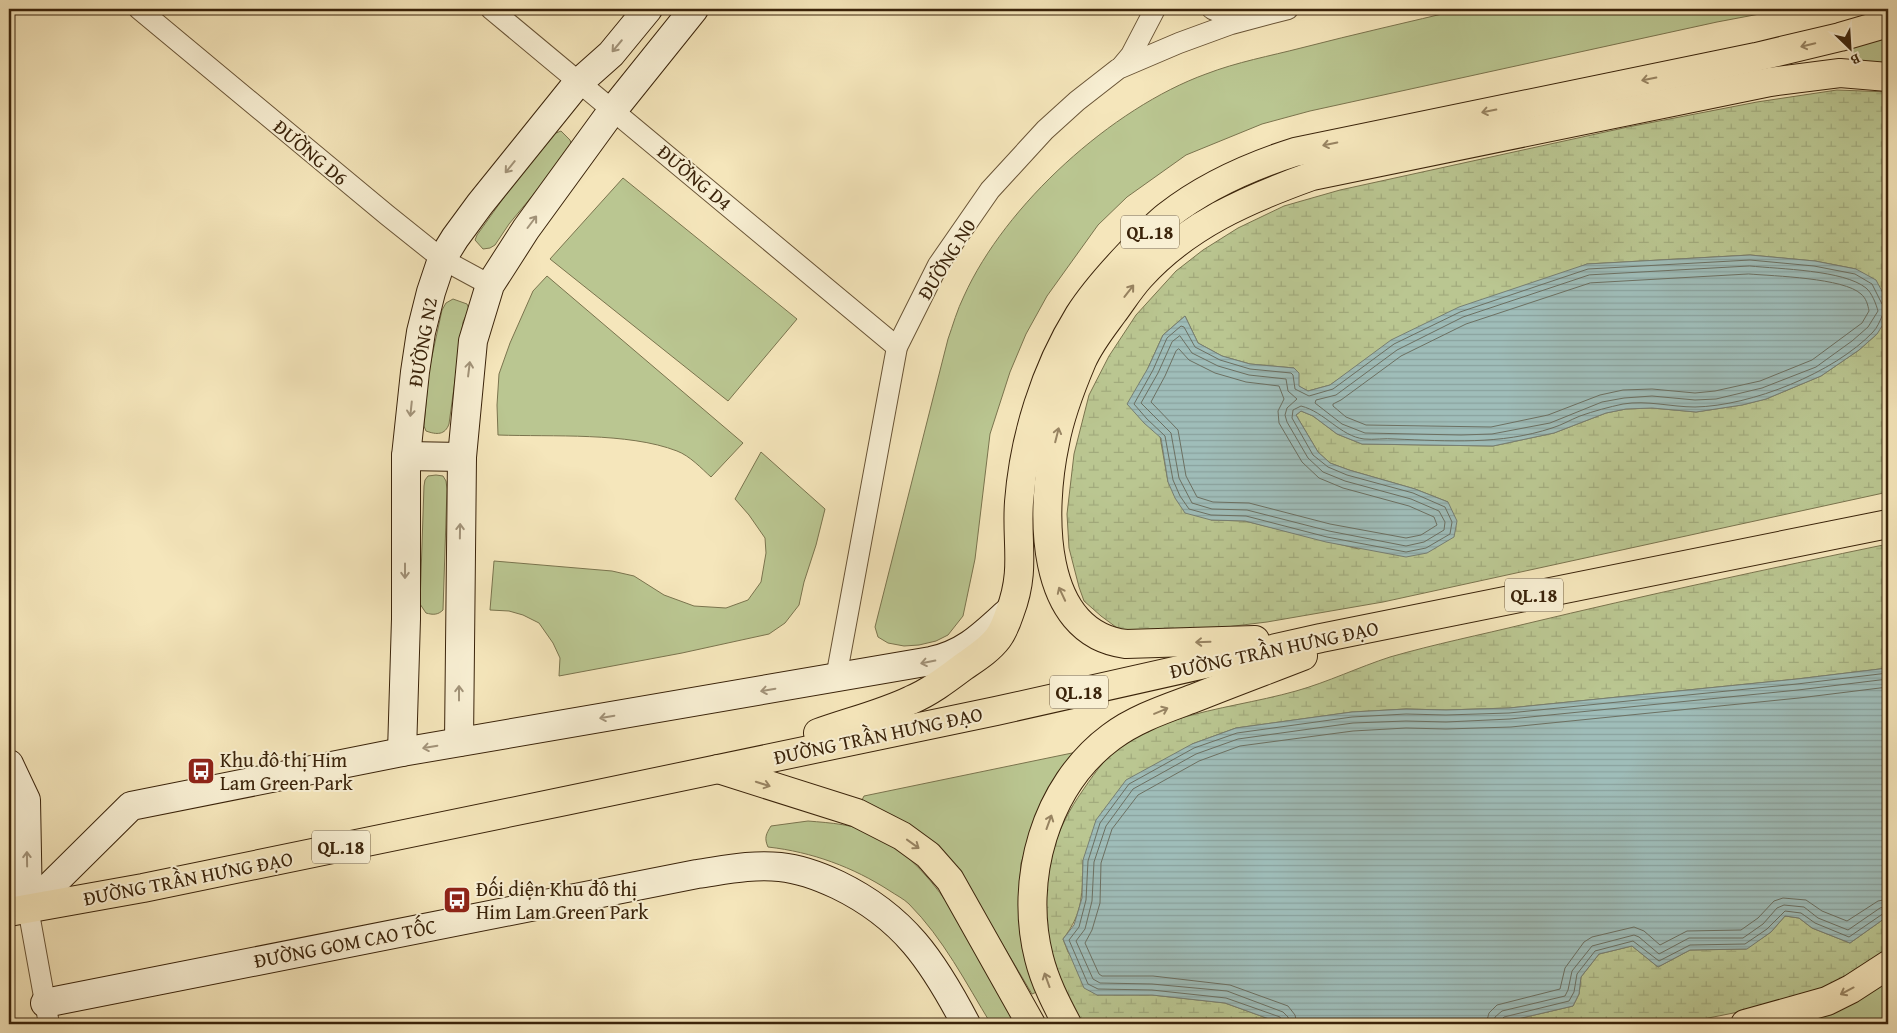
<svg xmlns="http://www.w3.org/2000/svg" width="1897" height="1033" viewBox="0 0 1897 1033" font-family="'Gentium Book Plus',serif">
<defs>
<pattern id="wetland-marsh" width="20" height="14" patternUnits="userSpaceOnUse" patternTransform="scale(1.25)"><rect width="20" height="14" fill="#bac691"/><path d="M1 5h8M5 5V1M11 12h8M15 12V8" fill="none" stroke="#a1aa7c"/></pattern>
<pattern id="water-rules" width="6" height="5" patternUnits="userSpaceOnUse" patternTransform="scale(1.25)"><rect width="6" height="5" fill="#9fbdb9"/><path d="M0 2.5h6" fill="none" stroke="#8aa29e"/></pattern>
</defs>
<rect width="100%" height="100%" fill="#f5e6bb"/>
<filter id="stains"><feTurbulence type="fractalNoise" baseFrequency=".004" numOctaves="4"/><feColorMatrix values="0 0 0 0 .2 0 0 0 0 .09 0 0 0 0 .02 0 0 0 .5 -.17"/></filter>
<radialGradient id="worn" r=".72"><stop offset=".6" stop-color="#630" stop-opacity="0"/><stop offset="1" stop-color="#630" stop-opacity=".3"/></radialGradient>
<g fill="#bac691" stroke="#7a744e">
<path d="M1463,9h323l-69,13 -407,89 -48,13 -76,31 -59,42 -29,28 -51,71 -21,38 -16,38 -20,62 -15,125 -12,57 -15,19 -12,6 -17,4 -15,1 -16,-3 -10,-6 -3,-10 73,-288c5,-14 9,-29 16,-43 41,-91 148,-188 242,-222 31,-12 64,-18 95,-26 54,-14 108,-26 162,-39z"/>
<polygon points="1888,35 1888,64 1857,61 1854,57 1851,45"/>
<polygon points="561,131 570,140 572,146 566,155 509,224 495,245 490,248 483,249 475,240 477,235 525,168 551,135"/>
<polygon points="623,178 797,319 728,401 550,259"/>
<path d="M547,276l196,167 -32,34c-10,-9 -21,-21 -34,-26 -49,-19 -125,-14 -179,-16l-1,-30 2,-31 11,-31 23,-52z"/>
<path d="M453,299l14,5 2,5 -6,13 -14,102c-4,11 -12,11 -23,7l-2,-5 5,-56 13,-60 4,-7z"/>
<polygon points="761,452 825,509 816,545 804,582 799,605 785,623 769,634 682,653 559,676 560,658 553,643 539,623 523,615 509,611 490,610 494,561 612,571 634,576 664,595 694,606 726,608 748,600 761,582 766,553 765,538 749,515 735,499"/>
<path d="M436,475l7,1 3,5 1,8 -4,121c-5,5 -10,5 -17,3l-6,-9 4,-118 1,-6 3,-4z"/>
<polygon points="1077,752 1031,834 1021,863 1019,897 1039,991 1032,994 984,913 911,826 894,816 863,803 862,800 864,796"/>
<path d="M808,821c23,2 46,3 67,14 67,33 106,126 141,189h-25c-25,-41 -48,-86 -82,-120 -5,-5 -13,-9 -19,-13 -37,-24 -78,-39 -122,-44 -4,-9 -2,-13 3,-21z"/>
<polygon points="1888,979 1888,1024 1790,1024"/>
</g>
<g fill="url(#wetland-marsh)" stroke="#7a744e" fill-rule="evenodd">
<path d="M1837,90l51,2v400l-505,110 -116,20 -98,12 -45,-1 -23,-17 -17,-15 -5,-14 -10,-39 -2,-34 7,-60 15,-59 20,-39 27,-41 40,-44 27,-21 35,-22 46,-22 56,-16 288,-63 129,-25zM1750,255l65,6 41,8 21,65 -18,16 -38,26 -55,23 -24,6 -46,7 -44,-4 -26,1 -20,4 -52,20 -61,13 -131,-2 -25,-10 -24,-18 -12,-5 -5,4 22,37 12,11 19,7 66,19 33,13 -89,47 -114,-28 -34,-1 -43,-38 -20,-114 15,-33 22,-19 13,27 24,13 28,8 44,4 4,5v13l10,5 22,-6 25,-17 232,-104z"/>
<path d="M1888,544v124l-91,11 -288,29 -63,2 -40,-1 -54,3 -116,16 -44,16 -109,116c-1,33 1,52 -20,79l5,13 29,43h55l73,8 58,21h-202c-43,-81 -53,-156 2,-234 13,-19 28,-40 48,-53 15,-8 31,-13 47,-18 39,-12 79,-17 118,-28 32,-9 63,-24 94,-34 45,-13 90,-22 135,-33 121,-29 242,-55 363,-80z"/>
<polygon points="1785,916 1799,918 1812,928 1850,943 1888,916 1888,953 1819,992 1779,1004 1678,1024 1496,1024 1573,1006 1579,994 1581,977 1599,954 1632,946 1658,967 1690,950 1746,949 1771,932"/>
</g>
<g fill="url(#water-rules)" stroke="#777f73">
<polygon points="1750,255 1815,261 1856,269 1876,280 1884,295 1887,307 1886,320 1877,334 1859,350 1821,376 1766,399 1742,405 1696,412 1652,408 1626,409 1606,413 1554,433 1493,446 1362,444 1337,434 1313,416 1301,411 1296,415 1318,452 1330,463 1349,470 1415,489 1448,502 1457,521 1454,537 1427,553 1406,557 1326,542 1245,521 1211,520 1185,513 1175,498 1168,482 1161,438 1144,423 1127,404 1148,368 1163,335 1185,316 1198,343 1222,356 1250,364 1294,368 1299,373 1299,386 1308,391 1330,385 1391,340 1459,307 1587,264"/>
<polygon points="1888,668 1888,916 1850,943 1812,928 1799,918 1785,916 1771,932 1747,949 1690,950 1658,967 1632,946 1599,954 1581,977 1579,994 1573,1006 1496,1024 1283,1024 1225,1003 1152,995 1097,995 1084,988 1063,939 1074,925 1082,898 1083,860 1096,820 1126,780 1192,744 1236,728 1352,712 1406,709 1446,710 1509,708 1797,679"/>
</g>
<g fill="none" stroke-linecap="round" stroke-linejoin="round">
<g stroke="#6c7062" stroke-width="1">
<path d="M1750,266c29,3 94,4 116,22 6,5 10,16 12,23l-10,16 -16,14 -36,26 -54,21 -46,11 -21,1 -43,-4 -28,2 -22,4 -52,21 -58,11 -31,1 -96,-2 -23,-9 -27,-21 1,-3 20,-5 61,-45 66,-33 126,-42z"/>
<path d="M1749,274c25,2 95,4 112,20 5,4 7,11 8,17l-7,12 -50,37 -52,21 -45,10 -20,2 -43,-4 -29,1 -23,5 -52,20 -57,12 -125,-2 -20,-8 -13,-11v-2l8,-4 60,-44 65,-32 124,-41z"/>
<path d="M1888,307l-6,-3 -10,-20 -17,-10 -41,-8 -64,-6 -162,9 -128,43 -66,32 -61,45 -24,7 -14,-7 -2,-14 -2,-2 -41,-4 -30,-9 -25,-13 -11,-20 -3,-1 -14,12 -14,32 -19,34 13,15 18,17 8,44 7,16 9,13 22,6 35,1 81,21 79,15 20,-4 24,-14 2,-12 -7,-15 -32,-14 -66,-18 -19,-8 -15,-12 -21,-37 1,-8 8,-4c24,6 39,30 63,33 10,1 21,-1 31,0 53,2 106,6 157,-11 10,-3 18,-8 28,-12 14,-5 29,-9 43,-12 24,-4 48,3 72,3 56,-1 139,-34 178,-75 4,-4 7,-11 9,-16l6,-2"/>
<polygon points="1180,336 1192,353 1218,366 1249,375 1286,379 1288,391 1297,399 1287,408 1285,415 1287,422 1308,458 1323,472 1345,481 1411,499 1439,511 1445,522 1444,530 1424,542 1406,546 1329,531 1247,510 1212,509 1192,503 1179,478 1171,433 1141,403 1158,373 1172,342"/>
<polygon points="1179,349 1189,360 1215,373 1246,382 1279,386 1284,399 1278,411 1279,423 1302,462 1319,478 1343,488 1409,506 1434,517 1437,525 1421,535 1406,538 1330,524 1249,503 1213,502 1197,497 1186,476 1178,430 1151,402 1165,376 1176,351"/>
<polyline points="1283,1024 1280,1017 1226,998 1152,990 1098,989 1088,984 1069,940 1079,927 1086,900 1088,861 1100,823 1129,784 1194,748 1237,733 1352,717 1406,714 1446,715 1509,713 1797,684 1888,673"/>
<polyline points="1290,1024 1288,1017 1283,1012 1227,991 1152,984 1100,983 1093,979 1076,941 1085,929 1092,901 1094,862 1106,826 1133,789 1196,754 1238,739 1353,723 1406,721 1446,722 1510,719 1798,690 1888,679"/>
<polyline points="1297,1024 1295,1015 1288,1006 1230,985 1153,976 1102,976 1099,974 1085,943 1092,930 1100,903 1101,863 1112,829 1138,795 1199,761 1240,746 1353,731 1406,728 1446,729 1511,727 1799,698 1888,687"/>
<polyline points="1486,1024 1489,1013 1497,1005 1560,989 1565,968 1584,942 1592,937 1634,927 1644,931 1660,945 1687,931 1741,930 1758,918 1774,901 1783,898 1806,900 1822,911 1847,921 1878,901 1888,899"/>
<polyline points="1494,1024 1495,1017 1502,1011 1565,996 1568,990 1572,971 1592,946 1634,935 1639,937 1659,954 1689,938 1743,938 1763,924 1777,908 1784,905 1804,907 1818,918 1848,930 1880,908 1888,906"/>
<polyline points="1500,1024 1501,1020 1504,1017 1569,1001 1574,992 1577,974 1595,951 1633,941 1659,961 1690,945 1745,944 1767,929 1785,911 1801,913 1815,923 1849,937 1884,913 1888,913"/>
</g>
<g stroke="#695436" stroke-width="22">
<g id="street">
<polyline points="139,9 387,215 442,259 490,285"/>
<polyline points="491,9 897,347"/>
<polyline points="1212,9 1225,15 1246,17"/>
<polyline points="1121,67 1131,55 1155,9"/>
<polyline points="836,678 897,347 938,265 990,190 1045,130 1077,101 1118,69 1179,43 1231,24 1288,9"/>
<polyline points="28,908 49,1024"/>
</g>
</g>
<g stroke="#3a230a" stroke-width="30">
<g id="secondary">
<polyline points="406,456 462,457"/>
<polyline points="459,742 462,457 473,341 490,285 526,229 609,115 694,9"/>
<polyline points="402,752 406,619 406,456 415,372 421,332 431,292 442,259 455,238 480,204 575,86 611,54 648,9"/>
<polyline points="9,764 26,800 28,908"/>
<path d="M28,908l103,-102 271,-54 529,-91c33,-7 51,-25 75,-47"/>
<path d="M45,1003l652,-129c28,-4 55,-10 83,-7 20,2 39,9 58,18 66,32 95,76 128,139"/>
</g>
</g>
<g stroke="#3a230a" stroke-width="30">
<g id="highway">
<path d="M1255,640l-129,4c-89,-11 -85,-136 -71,-201 5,-28 16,-56 27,-82 8,-18 20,-33 31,-48 9,-12 17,-25 27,-36 47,-52 108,-78 172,-101l458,-94 70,-9 48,4"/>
<path d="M818,733c30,-11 64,-19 93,-33 19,-8 36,-21 52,-33 13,-9 26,-17 35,-29 6,-8 9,-17 12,-26 16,-42 6,-69 9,-110 5,-65 26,-132 60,-187 14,-22 32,-42 50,-61 12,-13 24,-27 38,-38 37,-29 84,-50 128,-64l461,-95 84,-20 48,-14"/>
<polyline points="718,769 857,813 902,836 928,855 950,880 1031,1024"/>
<polyline points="9,912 143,888 565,801 996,711 1321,638 1888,524"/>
<path d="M1067,1024c-11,-21 -22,-42 -28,-66 -20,-78 6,-172 72,-221 25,-19 57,-29 86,-40 35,-14 70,-27 106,-41"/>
<polyline points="1745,1024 1827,1001 1851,989 1888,965"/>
</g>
</g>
<use href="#street" stroke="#f8efd3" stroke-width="20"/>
<use href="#secondary" stroke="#f8efd3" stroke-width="28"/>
<use href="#highway" stroke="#f5e6bb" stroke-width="28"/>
</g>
<defs><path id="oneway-shaft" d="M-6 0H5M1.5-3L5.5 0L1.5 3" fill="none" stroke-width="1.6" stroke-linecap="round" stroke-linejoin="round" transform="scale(1.25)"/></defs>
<g stroke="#988462">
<use href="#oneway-shaft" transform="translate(1808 45) rotate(166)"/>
<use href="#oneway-shaft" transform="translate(1649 79) rotate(169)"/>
<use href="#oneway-shaft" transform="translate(1489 111) rotate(169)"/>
<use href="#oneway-shaft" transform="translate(1330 144) rotate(168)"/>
<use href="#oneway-shaft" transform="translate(1129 291) rotate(-52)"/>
<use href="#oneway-shaft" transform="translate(1057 435) rotate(-76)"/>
<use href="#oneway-shaft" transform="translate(1062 594) rotate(-115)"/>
<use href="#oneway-shaft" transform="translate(1203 642) rotate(178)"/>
<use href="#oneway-shaft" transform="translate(1161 711) rotate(-23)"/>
<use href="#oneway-shaft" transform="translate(763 784) rotate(18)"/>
<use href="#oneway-shaft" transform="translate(1049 822) rotate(-70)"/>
<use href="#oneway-shaft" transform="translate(913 844) rotate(36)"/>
<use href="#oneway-shaft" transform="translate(1047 980) rotate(-110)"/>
<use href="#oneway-shaft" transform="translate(1847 991) rotate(152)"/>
</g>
<g stroke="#a29379">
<use href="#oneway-shaft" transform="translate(617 46) rotate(130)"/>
<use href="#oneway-shaft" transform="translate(510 167) rotate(129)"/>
<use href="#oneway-shaft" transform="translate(532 222) rotate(-53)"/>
<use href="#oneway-shaft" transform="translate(469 369) rotate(-83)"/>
<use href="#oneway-shaft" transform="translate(411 409) rotate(96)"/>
<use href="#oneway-shaft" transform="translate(460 531) rotate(-89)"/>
<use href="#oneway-shaft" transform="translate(405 571) rotate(90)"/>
<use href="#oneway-shaft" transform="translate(928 662) rotate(169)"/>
<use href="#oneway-shaft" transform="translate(768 690) rotate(170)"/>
<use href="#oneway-shaft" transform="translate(459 693) rotate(-90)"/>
<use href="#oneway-shaft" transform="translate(607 717) rotate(170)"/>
<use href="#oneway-shaft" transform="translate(430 747) rotate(170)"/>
<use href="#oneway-shaft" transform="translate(27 859) rotate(-91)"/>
</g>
<defs>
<g id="bus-square" transform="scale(1.4375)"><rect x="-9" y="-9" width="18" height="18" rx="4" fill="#8f2418" stroke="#f8efd3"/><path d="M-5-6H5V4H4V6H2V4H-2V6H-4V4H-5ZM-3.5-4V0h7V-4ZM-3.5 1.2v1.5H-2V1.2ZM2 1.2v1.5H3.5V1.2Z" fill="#fff"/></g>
</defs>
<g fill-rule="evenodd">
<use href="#bus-square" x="201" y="771"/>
<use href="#bus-square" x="457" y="900"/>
</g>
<g text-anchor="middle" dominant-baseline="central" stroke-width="4" stroke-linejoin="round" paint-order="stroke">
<g fill="#f8efd3" stroke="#736046" stroke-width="1">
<rect x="1121" y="215.5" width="58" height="33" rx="4"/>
<rect x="1505" y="578.5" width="58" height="33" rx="4"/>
<rect x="1050" y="675.5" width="58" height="33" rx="4"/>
<rect x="312" y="830.5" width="58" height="33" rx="4"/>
</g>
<g font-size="19" font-weight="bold" fill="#3a230a">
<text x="1150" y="232">QL.18</text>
<text x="1534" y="595">QL.18</text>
<text x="1079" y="692">QL.18</text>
<text x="341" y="847">QL.18</text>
</g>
<g font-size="20" fill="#3a230a" stroke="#f8efd3">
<text transform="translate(311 152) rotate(40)">ĐƯỜNG D6</text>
<text transform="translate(695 177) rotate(40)">ĐƯỜNG D4</text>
<text transform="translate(946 259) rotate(-58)">ĐƯỜNG N0</text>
<text transform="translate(422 342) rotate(-80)">ĐƯỜNG N2</text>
<text transform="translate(1274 649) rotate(-12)">ĐƯỜNG TRẦN HƯNG ĐẠO</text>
<text transform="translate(878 735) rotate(-12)">ĐƯỜNG TRẦN HƯNG ĐẠO</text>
<text transform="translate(188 878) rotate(-11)">ĐƯỜNG TRẦN HƯNG ĐẠO</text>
<text transform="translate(345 943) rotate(-11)">ĐƯỜNG GOM CAO TỐC</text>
</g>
<g font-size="20" fill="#3a230a" stroke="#f8efd3" text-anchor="start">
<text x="220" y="759">Khu đô thị Him<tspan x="220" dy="23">Lam Green Park</tspan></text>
<text x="476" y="888">Đối diện Khu đô thị<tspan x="476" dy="23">Him Lam Green Park</tspan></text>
</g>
</g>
<rect width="1897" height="1033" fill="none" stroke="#f5e6bb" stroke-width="30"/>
<rect x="10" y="10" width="1877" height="1013" fill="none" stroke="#3a230a" stroke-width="2.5"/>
<rect x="15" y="15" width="1867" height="1003" fill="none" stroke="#3a230a"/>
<g transform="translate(1850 48) rotate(155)" stroke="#f8efd3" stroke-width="4" paint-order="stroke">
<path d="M0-4L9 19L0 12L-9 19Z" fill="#3a230a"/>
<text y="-8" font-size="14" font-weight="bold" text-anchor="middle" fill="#3a230a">B</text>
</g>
<rect width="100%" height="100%" filter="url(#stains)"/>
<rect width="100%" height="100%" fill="url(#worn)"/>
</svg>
